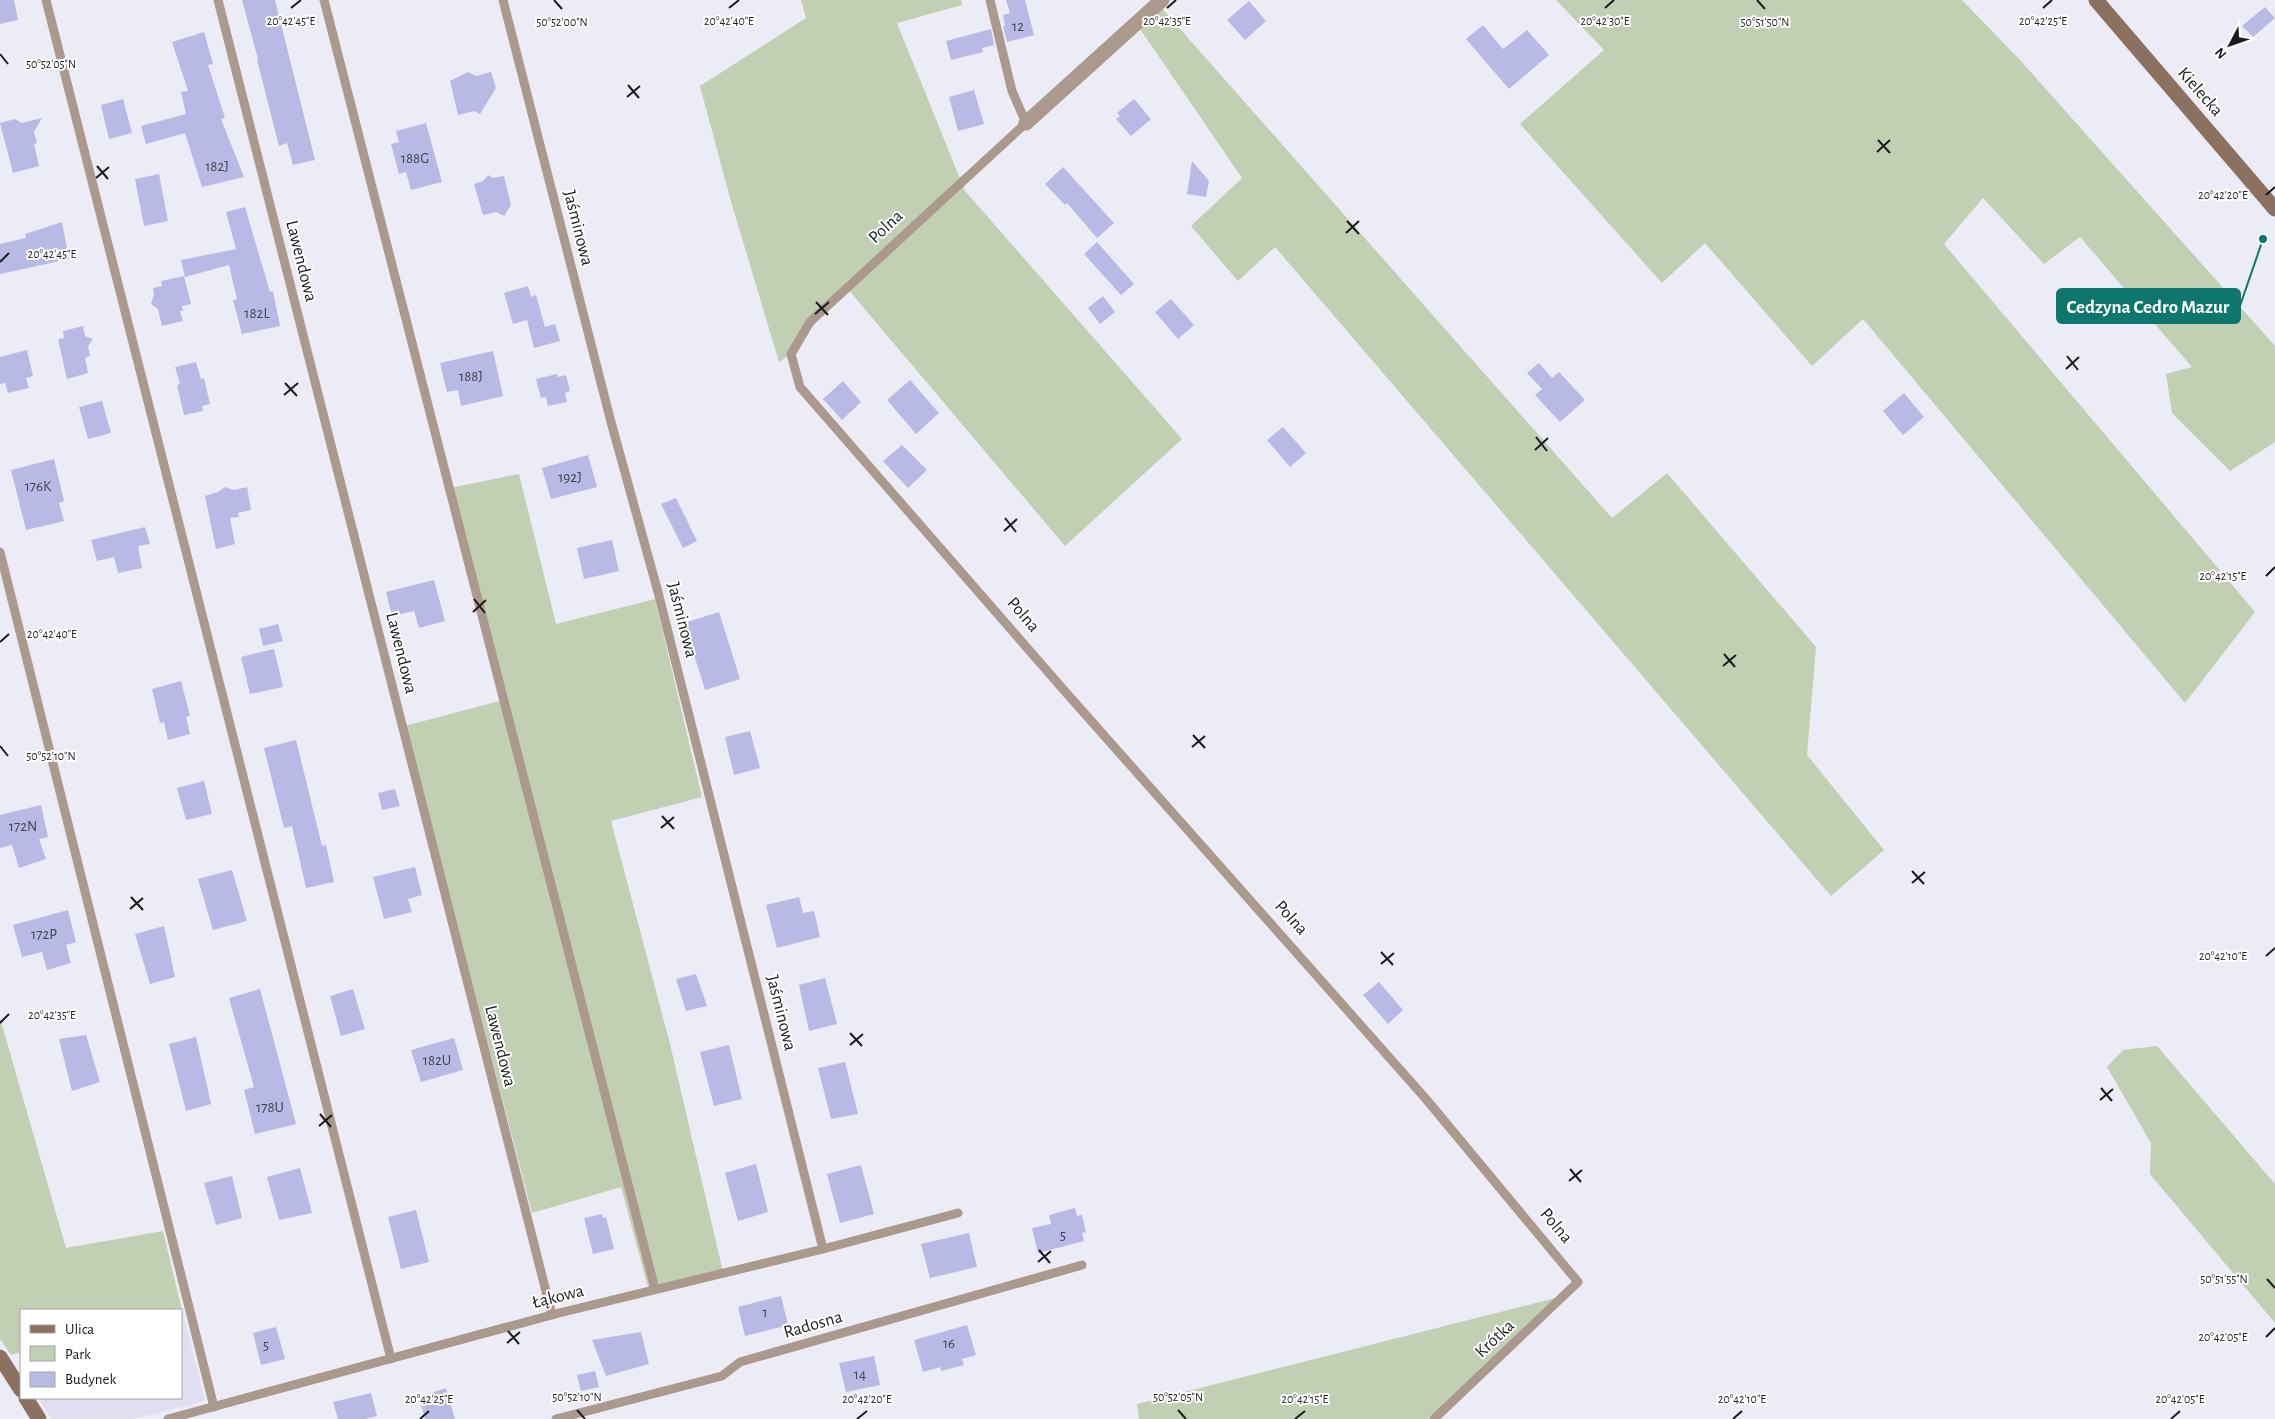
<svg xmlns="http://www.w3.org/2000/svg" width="2275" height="1419" viewBox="0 0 2275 1419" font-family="'Alegreya Sans',sans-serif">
<rect width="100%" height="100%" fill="#ececf7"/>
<polygon fill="#dfdff1" points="179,1310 182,1310 205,1401 133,1419 52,1419 38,1398 181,1398 181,1310"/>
<g fill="#c1cfb3">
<polygon points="801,0 961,0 962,5 897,23 965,191 1182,439 1065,546 847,288 810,322 791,354 779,362 730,198 700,86 806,18"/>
<polygon points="1556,0 1962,0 2019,59 2275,346 2275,442 2230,471 2172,413 2166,374 2192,367 2080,237 2044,264 1983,198 1944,244 2255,612 2185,703 1863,319 1812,366 1705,243 1662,283 1520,124 1604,50"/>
<polygon points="1158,4 1612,518 1667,473 1816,647 1807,755 1884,850 1831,896 1275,247 1238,281 1191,226 1242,178 1140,29"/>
<polygon points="519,474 556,624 655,599 702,797 611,821 670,1044 723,1272 648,1287 621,1187 532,1213 426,806 401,727 507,699 450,488"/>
<polygon points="0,1018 66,1248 163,1231 182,1310 21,1310 21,1352 11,1355 0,1339"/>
<polygon points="2157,1046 2275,1184 2275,1323 2150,1174 2151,1143 2107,1067 2123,1050"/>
<polygon points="1564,1296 1428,1419 1139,1419 1137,1404"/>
</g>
<g fill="#b9b9e6">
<polygon points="0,0 14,0 18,20 0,24"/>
<polygon points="242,0 275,0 315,160 293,165 287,143 279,146 257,60 258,59"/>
<polygon points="1006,0 1025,0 1034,35 1007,42 1003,26 1005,26 1003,15 1010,13"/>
<polygon points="1249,1 1266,21 1245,40 1227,20"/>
<polygon points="2265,7 2275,18 2253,37 2242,26"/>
<polygon points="1483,25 1503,49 1527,30 1549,55 1509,89 1466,39"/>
<polygon points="991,29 994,45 982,48 983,52 951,60 946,41"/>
<polygon points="204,32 213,64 208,65 225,118 221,119 244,177 202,187 185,133 146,144 141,126 186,114 181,92 188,91 172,42"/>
<polygon points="468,72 476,76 491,72 496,88 480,114 474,111 458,115 450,81"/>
<polygon points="974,90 984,124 958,131 949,97"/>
<polygon points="123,99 132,133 109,139 101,105"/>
<polygon points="1134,99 1151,119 1131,136 1116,119 1120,116 1117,113"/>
<polygon points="42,118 34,132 37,143 34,144 39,166 13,173 0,123 15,119 22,123"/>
<polygon points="426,123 442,182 411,190 406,172 399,174 391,144 399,142 396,131"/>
<polygon points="1192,161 1209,181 1206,197 1187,194"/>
<polygon points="1063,167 1114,223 1097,238 1067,203 1065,205 1045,184"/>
<polygon points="159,174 168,221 144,226 135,179"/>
<polygon points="488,175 493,178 504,176 511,205 504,216 496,212 483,215 474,184 483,181"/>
<polygon points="245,207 270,292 273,291 280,326 242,334 233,300 237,299 229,265 185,277 181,260 236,249 226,212"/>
<polygon points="62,222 69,259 0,274 0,244 26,238 25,234"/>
<polygon points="1097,242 1134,284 1121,295 1084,254"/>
<polygon points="184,276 191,304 182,306 183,311 180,311 183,321 162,326 158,309 151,304 154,294 153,288 162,286 161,281"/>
<polygon points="528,286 531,297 536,295 545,327 555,324 560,341 534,348 527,320 513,324 504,293"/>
<polygon points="1103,296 1115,312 1100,324 1088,308"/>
<polygon points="1171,299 1194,325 1178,339 1155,312"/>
<polygon points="83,326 85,336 93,339 88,346 90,356 85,358 88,373 67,379 58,339 64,338 63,331"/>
<polygon points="27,350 33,376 26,378 29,388 8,393 5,383 0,384 0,357"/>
<polygon points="493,351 503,396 461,406 458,390 447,392 440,363"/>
<polygon points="196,362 201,379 204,378 210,404 202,406 203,411 184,415 177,385 180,384 175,367"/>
<polygon points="1539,363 1552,378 1559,372 1585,400 1560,422 1535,395 1542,389 1527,373"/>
<polygon points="557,374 558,377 566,375 570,391 565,393 567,402 548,406 546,397 541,398 536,379"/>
<polygon points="910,380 939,413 916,434 887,400"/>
<polygon points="843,381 861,402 842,420 823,399"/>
<polygon points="1904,393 1924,417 1903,435 1883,411"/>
<polygon points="102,401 111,433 88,439 79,407"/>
<polygon points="1283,427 1306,453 1290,467 1267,440"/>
<polygon points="902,445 927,470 908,488 883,461"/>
<polygon points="588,455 597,487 551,499 542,468"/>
<polygon points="54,459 64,501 59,503 64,521 26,530 11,470"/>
<polygon points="225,487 234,490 247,487 251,510 238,513 239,517 230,518 235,544 216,549 205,496 218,492"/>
<polygon points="676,498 697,541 683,548 661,504"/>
<polygon points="145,527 150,544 138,546 142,568 118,573 114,557 97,561 91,540"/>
<polygon points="612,540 619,571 584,579 577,548"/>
<polygon points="434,580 445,621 419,628 414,611 392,616 386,592"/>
<polygon points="719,612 740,679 705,690 684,623"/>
<polygon points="278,624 283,641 263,646 259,629"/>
<polygon points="274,649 283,687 250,694 241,657"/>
<polygon points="181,681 190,716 186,717 190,734 168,740 164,722 160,723 152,689"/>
<polygon points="750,731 760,768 734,775 725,737"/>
<polygon points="296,740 322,846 326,845 334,882 306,888 292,826 284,828 264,748"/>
<polygon points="204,781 212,814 186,820 177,788"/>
<polygon points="395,789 400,806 382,810 378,793"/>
<polygon points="41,805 48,837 39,839 46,859 19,868 12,845 0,848 0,815"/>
<polygon points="415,867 422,895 408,899 412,912 384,919 373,877"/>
<polygon points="232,870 247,921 213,930 198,879"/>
<polygon points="799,897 803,913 814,911 820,937 777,948 766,905"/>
<polygon points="68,910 76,942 66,945 71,963 47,970 42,952 22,957 13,925"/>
<polygon points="164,926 175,977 150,984 135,934"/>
<polygon points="696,974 707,1006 686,1011 676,979"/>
<polygon points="825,978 837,1024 809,1031 799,985"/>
<polygon points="1379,982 1403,1010 1388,1024 1363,995"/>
<polygon points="260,989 296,1124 255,1134 244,1090 254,1087 229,998"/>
<polygon points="353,989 365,1029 341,1036 330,996"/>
<polygon points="86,1035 100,1082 72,1091 59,1039"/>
<polygon points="196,1037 211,1104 186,1111 169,1044"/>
<polygon points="454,1038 463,1070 421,1082 411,1050"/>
<polygon points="729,1045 742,1099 714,1106 700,1052"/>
<polygon points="845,1062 858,1114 831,1119 818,1068"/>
<polygon points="756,1164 768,1212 738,1221 725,1173"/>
<polygon points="861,1165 874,1214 840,1223 827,1174"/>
<polygon points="300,1168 312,1213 279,1220 267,1177"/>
<polygon points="232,1176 242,1218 216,1225 204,1183"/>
<polygon points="1075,1208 1077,1216 1082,1215 1086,1232 1082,1233 1084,1241 1038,1253 1032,1228 1051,1224 1049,1215"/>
<polygon points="416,1210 429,1262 401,1269 388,1217"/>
<polygon points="602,1214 603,1218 606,1217 614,1249 593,1254 584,1218"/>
<polygon points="969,1233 977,1267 930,1278 921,1244"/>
<polygon points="781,1296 788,1325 745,1336 738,1307"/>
<polygon points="967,1325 976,1355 962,1359 964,1365 941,1371 940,1367 923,1372 914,1340"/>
<polygon points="276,1327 285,1359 261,1365 253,1333"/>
<polygon points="641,1332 649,1364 606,1376 592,1340"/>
<polygon points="874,1356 880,1385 846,1392 839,1363"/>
<polygon points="595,1371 599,1387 581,1391 577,1375"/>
<polygon points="446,1388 455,1419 425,1419 419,1397"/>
<polygon points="371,1393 377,1416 365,1419 338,1419 333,1402"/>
</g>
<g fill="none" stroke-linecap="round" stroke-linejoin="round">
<g stroke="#ac998e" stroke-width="9">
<polyline points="46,0 391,1359"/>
<polyline points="218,0 552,1315"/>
<polyline points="324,0 655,1289"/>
<polyline points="503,0 611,422 658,592 823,1249"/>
<polyline points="990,0 1012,91 1026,123 810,322 791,354 800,387 1062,688 1426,1099 1578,1282 1434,1419"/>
<polyline points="0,552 214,1407"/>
<polyline points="168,1419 559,1313 823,1249 958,1213"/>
<polyline points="556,1419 722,1376 740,1362 1082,1265"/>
</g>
<polyline stroke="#ac998e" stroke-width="15" points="1026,123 1162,0"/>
<g stroke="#8c7060" stroke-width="15">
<polyline points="2096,0 2275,209"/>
<polyline points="0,1357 21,1390"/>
<polyline points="26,1398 39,1419"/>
</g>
</g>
<path fill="none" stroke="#1a1b1e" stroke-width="2" d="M554,0l8,9M1757,0l8,9M291,8l10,-8M729,8l10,-8M1167,8l9,-8M1605,8l9,-8M2043,8l9,-8M0,54l8,10M628,85l11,13M627,97l13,-11M1878,140l12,13M1877,152l13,-12M97,166l11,13M96,178l13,-11M2266,195l9,-8M1347,221l12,13M1346,233l13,-12M0,262l9,-9M816,302l12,13M815,314l14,-12M2067,356l11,14M2066,369l13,-12M285,383l12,13M284,395l14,-12M1536,437l11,14M1535,450l13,-12M1005,518l11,14M1004,531l13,-12M2266,576l9,-9M474,599l11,14M473,612l13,-12M0,642l9,-8M1724,654l11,13M1723,666l13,-11M1193,735l12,13M0,746l8,10M1192,747l13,-11M662,816l12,13M661,828l13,-11M1912,871l12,13M1912,883l13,-11M131,897l12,13M130,909l13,-11M1381,952l12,13M2266,956l9,-8M1381,964l13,-11M0,1023l9,-9M850,1033l12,13M850,1045l13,-11M2101,1088l11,13M2100,1100l13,-11M320,1114l11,13M319,1126l13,-11M1570,1169l11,13M1569,1181l13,-11M1039,1250l11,13M1038,1262l13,-11M2267,1279l8,9M508,1331l11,13M2266,1337l9,-9M507,1343l13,-11M577,1410l8,9M1178,1410l8,9M420,1419l9,-8M857,1419l10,-8M1295,1419l10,-8M1733,1419l9,-8M2171,1419l9,-8"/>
<g text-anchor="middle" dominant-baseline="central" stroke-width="4" stroke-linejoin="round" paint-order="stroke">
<g font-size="15" fill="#424250">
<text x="1018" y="26">12</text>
<text x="415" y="158">188G</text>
<text x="217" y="166">182J</text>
<text x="257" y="313">182L</text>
<text x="471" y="376">188J</text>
<text x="570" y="477">192J</text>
<text x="38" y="486">176K</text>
<text x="23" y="826">172N</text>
<text x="44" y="934">172P</text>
<text x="437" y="1060">182U</text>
<text x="270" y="1107">178U</text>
<text x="1063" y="1235">5</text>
<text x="765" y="1312">1</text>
<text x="949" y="1343">16</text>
<text x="266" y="1345">5</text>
<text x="860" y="1374">14</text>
</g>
<g font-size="18" fill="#1a1b1e" stroke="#fff">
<text transform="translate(2200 92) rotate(49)">Kielecka</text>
<text transform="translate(886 227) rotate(-43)">Polna</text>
<text transform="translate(578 228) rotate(76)">Jaśminowa</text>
<text transform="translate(301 261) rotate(76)">Lawendowa</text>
<text transform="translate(1023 615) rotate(49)">Polna</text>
<text transform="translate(682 620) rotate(76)">Jaśminowa</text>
<text transform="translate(401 653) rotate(76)">Lawendowa</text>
<text transform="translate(1291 918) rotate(48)">Polna</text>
<text transform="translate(781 1013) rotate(76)">Jaśminowa</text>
<text transform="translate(500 1046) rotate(76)">Lawendowa</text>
<text transform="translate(1556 1226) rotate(50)">Polna</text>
<text transform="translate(558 1297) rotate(-14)">Łąkowa</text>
<text transform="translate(813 1325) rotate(-16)">Radosna</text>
<text transform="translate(1495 1339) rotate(-43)">Krótka</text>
</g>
</g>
<g font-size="12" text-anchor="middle" fill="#1a1b1e" stroke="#fff" stroke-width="4" stroke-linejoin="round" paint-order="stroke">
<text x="291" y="25">20°42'45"E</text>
<text x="729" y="25">20°42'40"E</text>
<text x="1167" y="25">20°42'35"E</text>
<text x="1605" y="25">20°42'30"E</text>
<text x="2043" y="25">20°42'25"E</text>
<text x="562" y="26">50°52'00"N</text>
<text x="1765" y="26">50°51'50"N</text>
<text x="51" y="68">50°52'05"N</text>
<text x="2223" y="199">20°42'20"E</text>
<text x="52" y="258">20°42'45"E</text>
<text x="2223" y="580">20°42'15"E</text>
<text x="52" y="638">20°42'40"E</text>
<text x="51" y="760">50°52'10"N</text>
<text x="2223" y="960">20°42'10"E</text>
<text x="52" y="1019">20°42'35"E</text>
<text x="2224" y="1283">50°51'55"N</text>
<text x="2223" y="1341">20°42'05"E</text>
<text x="577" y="1401">50°52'10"N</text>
<text x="1178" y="1401">50°52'05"N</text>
<text x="429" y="1403">20°42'25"E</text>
<text x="867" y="1403">20°42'20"E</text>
<text x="1305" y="1403">20°42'15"E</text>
<text x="1742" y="1403">20°42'10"E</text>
<text x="2180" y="1403">20°42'05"E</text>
</g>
<path fill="none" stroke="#0f766e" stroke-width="2" d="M2263 239L2240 306"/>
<circle fill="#0f766e" stroke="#fff" stroke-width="2" cx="2263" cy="239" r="5"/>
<rect fill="#0f766e" stroke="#0f766e" stroke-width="2" x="2057" y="289" width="183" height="34" rx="5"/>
<g font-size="19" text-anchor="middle" font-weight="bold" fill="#fff">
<text x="2148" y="313">Cedzyna Cedro Mazur</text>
</g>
<rect x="20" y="1309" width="162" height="90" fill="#ffffff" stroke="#a3a4a5"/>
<rect x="30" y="1325" width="25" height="8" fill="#8c7060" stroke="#a3a4a5"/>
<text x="65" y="1334" font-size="15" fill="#1a1b1e">Ulica</text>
<rect x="30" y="1346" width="25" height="15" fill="#c1cfb3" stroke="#a3a4a5"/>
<text x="65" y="1359" font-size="15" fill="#1a1b1e">Park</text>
<rect x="30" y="1372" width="25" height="15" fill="#b9b9e6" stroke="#a3a4a5"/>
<text x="65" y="1384" font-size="15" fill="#1a1b1e">Budynek</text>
<g transform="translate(2230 45) rotate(229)" stroke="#ffffff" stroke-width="4" paint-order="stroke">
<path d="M0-4L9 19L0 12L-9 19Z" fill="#1a1b1e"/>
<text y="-8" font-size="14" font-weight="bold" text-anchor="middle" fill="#1a1b1e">N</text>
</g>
</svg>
